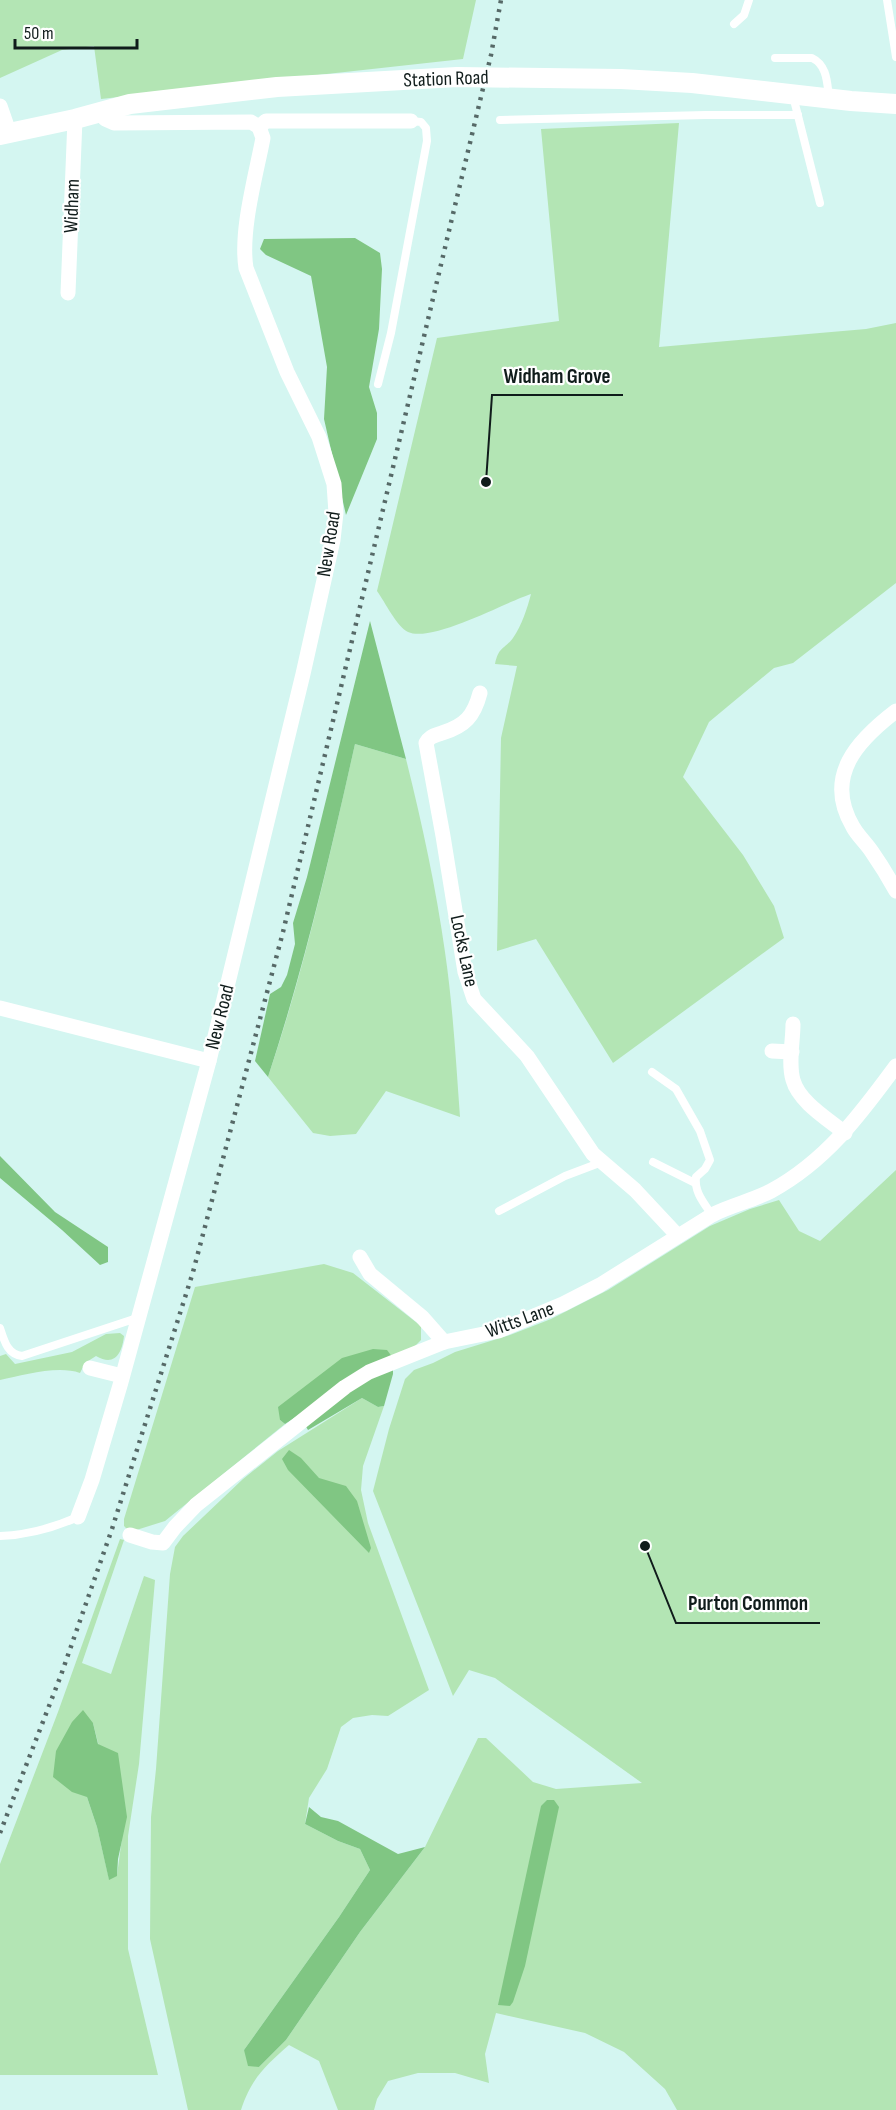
<svg xmlns="http://www.w3.org/2000/svg" width="896" height="2110" viewBox="0 0 896 2110" font-family="'Sofia Sans Condensed',sans-serif">
<rect width="100%" height="100%" fill="#d4f6f1"/>
<g fill="#b3e5b4" fill-rule="evenodd">
<polygon points="0,0 476,0 463,59 101,99 94,46 62,50 0,78"/>
<path d="M679,123l-20,224 207,-18 30,-6v260l-103,80 -19,5 -65,54 -26,55 60,78 31,51 10,32 -171,125 -77,-124 -39,12 4,-213 16,-72 -22,-2c4,-18 9,-14 18,-26 9,-13 14,-29 18,-44 -25,8 -99,49 -123,38 -11,-5 -23,-30 -31,-41l60,-253 122,-17 -18,-192z"/>
<path d="M355,744l51,15c16,64 30,129 39,193 8,55 11,110 15,165l-74,-26 -30,43 -26,2 -17,-3 -45,-56c37,-109 62,-222 87,-333z"/>
<path d="M896,1170v940h-219l-12,-21 -41,-37 -39,-19 -89,-20 -11,41 4,29 -34,-10h-37l-30,8 -11,18 -3,11h-36l-19,-49 -30,-16c-24,21 -38,34 -48,65h-53l-38,-171 1,-122 5,-48 14,-195 5,-27 8,-11 60,-57 35,-28 84,-53 16,9 6,-1 -21,60 -2,24 7,33 61,167 -41,26 -16,-1 -19,3 -12,9 -14,42 -18,29 -4,26 33,17 22,8 10,21 -31,47 -95,133 15,17 27,-27 74,-108 65,-85 53,-109h8l47,44 23,7 86,-6 -147,-105 -26,-8 -16,26 -80,-205 16,-62 16,-50 9,-9 19,-7 22,-11 55,-17 41,-16 57,-29 102,-64 40,-17 29,-9 20,31 21,10z"/>
<polygon points="324,1264 353,1273 421,1326 421,1340 414,1347 280,1420 285,1424 165,1521 130,1532 124,1526 124,1519 195,1287"/>
<path d="M120,1333l4,3c-2,17 -9,31 -28,20l-11,7 -5,10c-22,-8 -57,2 -80,7v-24l6,-2 9,10 57,-12 34,-18z"/>
<path d="M120,1539l4,1 -42,123 29,11 33,-98 11,4 -16,184 -11,72v113l30,126h-158v-211l58,-152zM93,1723l29,115 -5,37 -8,4 -12,-52 -10,-30z"/>
</g>
<g fill="#80c683">
<polygon points="355,238 380,253 382,269 379,329 369,387 377,413 377,439 346,515 324,419 327,367 311,276 266,255 260,249 264,239"/>
<path d="M370,621l36,138 -51,-15c-25,112 -51,224 -87,333l-13,-16 15,-67 11,-7 6,-12 8,-31 -2,-21 14,-46z"/>
<polygon points="0,1156 55,1212 108,1247 108,1262 100,1265 62,1230 0,1178"/>
<polygon points="373,1349 387,1350 393,1358 393,1374 384,1406 378,1407 362,1398 308,1430 299,1415 285,1424 280,1420 278,1407 342,1358"/>
<polygon points="289,1450 301,1458 319,1478 346,1486 357,1501 371,1548 369,1553 288,1470 282,1459"/>
<polygon points="83,1710 93,1723 98,1744 118,1753 127,1817 118,1859 117,1876 109,1880 97,1827 87,1797 72,1792 53,1777 56,1751 72,1722"/>
<polygon points="547,1800 554,1800 559,1807 525,1966 513,2002 510,2006 498,2005 541,1806"/>
<polygon points="309,1807 321,1817 338,1821 398,1854 425,1847 360,1932 286,2040 259,2067 248,2066 244,2050 339,1917 370,1870 360,1849 338,1841 305,1824"/>
</g>
<g fill="none" stroke-linecap="round" stroke-linejoin="round">
<g stroke="#fff" stroke-width="8">
<polyline points="887,0 896,57"/>
<polyline points="734,24 744,15 749,0"/>
<path d="M775,58h37c15,7 15,24 17,39"/>
<polyline points="793,96 820,203"/>
<polyline points="500,120 706,115 798,115"/>
<polyline points="378,384 391,333 427,141 426,128 421,122 411,121"/>
<path d="M652,1072l24,17 24,42 10,29 -5,9 -9,8c-2,15 8,26 16,38"/>
<polyline points="653,1162 695,1183"/>
<polyline points="499,1211 565,1176 602,1162"/>
<path d="M0,1328c4,12 7,26 22,28l115,-38"/>
<path d="M0,1536c28,-1 53,-8 78,-19"/>
</g>
<g stroke="#fff" stroke-width="15">
<polyline points="0,106 9,132"/>
<polyline points="259,127 266,121 411,121"/>
<polyline points="68,293 75,119"/>
<path d="M480,693c-6,23 -15,33 -38,40 -8,3 -12,3 -16,10l17,93 22,136 9,27 53,57 66,98 42,36 43,46"/>
<path d="M896,711c-38,29 -73,65 -43,116 5,9 13,16 19,25 9,13 17,26 24,39"/>
<polyline points="0,1008 209,1061"/>
<path d="M793,1024c0,18 -5,39 0,56 6,22 35,39 52,53"/>
<polyline points="772,1051 792,1052"/>
<polyline points="360,1257 370,1274 422,1317 444,1342"/>
<polyline points="90,1368 122,1376"/>
<path d="M78,1517l14,-37 29,-98 88,-321 94,-387 30,-134 3,-27 -2,-29 -15,-47 -32,-65 -41,-104c-6,-37 10,-93 17,-130l-4,-11 -8,-5 -137,1 -9,-4 -4,-8"/>
<path d="M130,1535l22,7 11,1 12,-16 21,-22 149,-118 24,-15 75,-30 54,-11 65,-27 37,-19 112,-70c19,-10 40,-14 59,-24 55,-30 89,-76 125,-125"/>
</g>
<polyline stroke="#fff" stroke-width="20" points="0,135 75,119 130,104 277,87 457,77 621,79 692,83 851,101 896,104"/>
<polyline stroke="#566967" stroke-width="4.5" stroke-dasharray="3 6" stroke-linecap="butt" points="0,1833 61,1675 112,1529 193,1272 283,932 448,235 491,55 501,0"/>
</g>
<g text-anchor="middle" dominant-baseline="central" stroke-width="4.5" stroke-linejoin="round" paint-order="stroke">
<g font-size="20" fill="#101c1b" stroke="#fff">
<text transform="translate(446 79) rotate(-2)">Station Road</text>
<text transform="translate(72 206) rotate(-88)">Widham</text>
<text transform="translate(329 544) rotate(-81)">New Road</text>
<text transform="translate(464 951) rotate(78)">Locks Lane</text>
<text transform="translate(220 1017) rotate(-76)">New Road</text>
<text transform="translate(520 1320) rotate(-20)">Witts Lane</text>
</g>
</g>
<path fill="none" stroke="#101c1b" stroke-width="2" d="M486 482L492 395H623M645 1546L676 1623H820"/>
<g fill="#101c1b" stroke="#fff" stroke-width="2">
<circle cx="486" cy="482" r="6"/>
<circle cx="645" cy="1546" r="6"/>
</g>
<g font-size="21" text-anchor="middle" font-weight="bold" fill="#101c1b" stroke="#fff" stroke-width="4.5" stroke-linejoin="round" paint-order="stroke">
<text x="557" y="383">Widham Grove</text>
<text x="748" y="1610">Purton Common</text>
</g>
<path d="M15 39v9h122v-9" fill="none" stroke="#101c1b" stroke-width="3"/>
<text x="24" y="39" font-size="18" fill="#101c1b" stroke="#ffffff" stroke-width="4.5" paint-order="stroke">50 m</text>
</svg>
